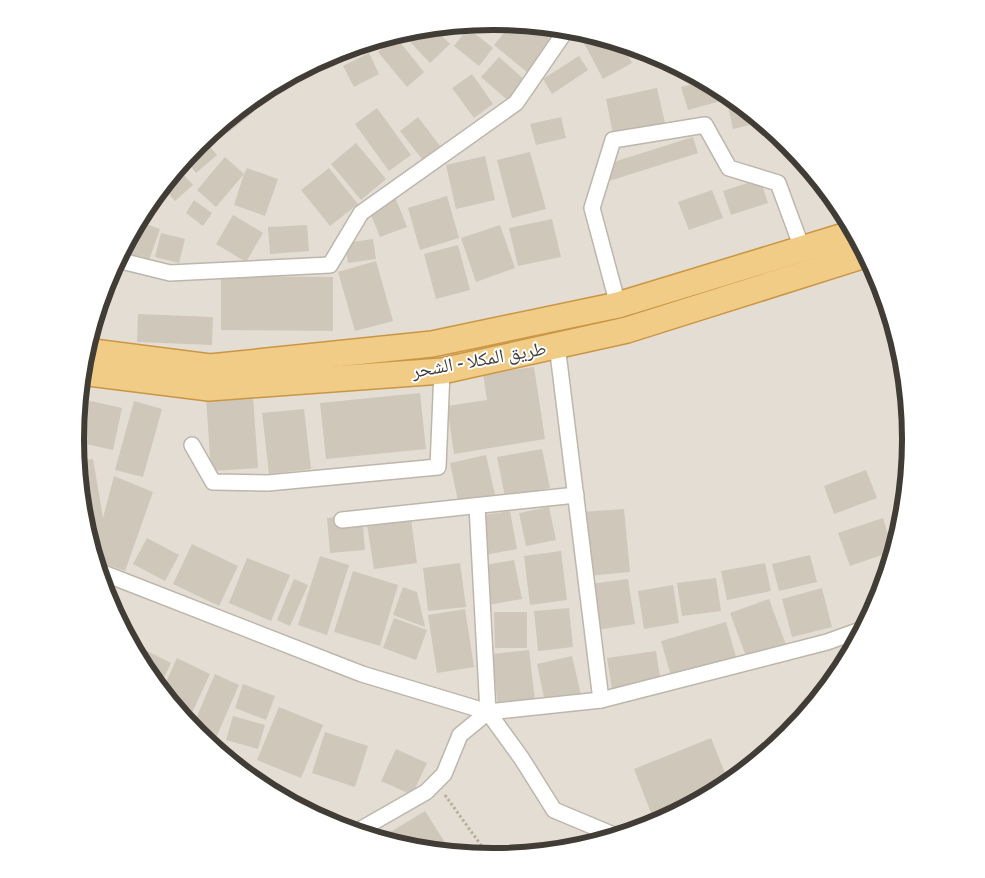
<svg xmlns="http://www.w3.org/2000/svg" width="985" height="878" viewBox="0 0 985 878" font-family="Signika,'Noto Naskh Arabic',sans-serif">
<rect width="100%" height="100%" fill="#f0ece4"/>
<circle fill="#e3ddd3" cx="492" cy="439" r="416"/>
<g fill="#d0c7bb">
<polygon points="512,23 546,27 558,36 528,73 494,45"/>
<polygon points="450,25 458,25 450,34 441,26"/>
<polygon points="433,27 450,44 430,63 401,32"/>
<polygon points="468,28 493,48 479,66 454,46"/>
<polygon points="596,36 622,44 632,63 603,79 584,43"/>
<polygon points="396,37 424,72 407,87 378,52"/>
<polygon points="369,53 379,74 354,87 343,66"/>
<polygon points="579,56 588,70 552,94 543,79"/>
<polygon points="499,57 528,83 511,103 481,77"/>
<polygon points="320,60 322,67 292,75"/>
<polygon points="472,74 493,104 474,118 452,88"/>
<polygon points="704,81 717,88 721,101 688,110 681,87"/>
<polygon points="657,88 665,123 613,134 606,99"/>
<polygon points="725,92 757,118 762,122 733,129"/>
<polygon points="247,102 255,111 229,132 222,124"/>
<polygon points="377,108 411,155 389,171 355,124"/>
<polygon points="418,117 440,146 422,159 400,131"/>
<polygon points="561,117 566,138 536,145 530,124"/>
<polygon points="693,137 698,153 609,181 604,165"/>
<polygon points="203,139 217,155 196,173 185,159"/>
<polygon points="356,143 386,179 361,200 331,164"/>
<polygon points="530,152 546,209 512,218 497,160"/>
<polygon points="485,156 495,200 456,209 446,165"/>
<polygon points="225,157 244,174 247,168 278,179 265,216 234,205 244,174 216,207 197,190"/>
<polygon points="177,168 193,185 175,201 162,186"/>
<polygon points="329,168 358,204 330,226 301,190"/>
<polygon points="760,179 768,203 731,215 723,191"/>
<polygon points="712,190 723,218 689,230 678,202"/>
<polygon points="393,192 407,227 380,237 366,202"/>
<polygon points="447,196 459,238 420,250 408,208"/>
<polygon points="194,200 212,213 203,226 186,213"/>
<polygon points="233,215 263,233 246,262 216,244"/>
<polygon points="552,219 561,257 518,266 509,228"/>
<polygon points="138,221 160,229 147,266 119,256"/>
<polygon points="307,225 309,251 270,254 268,227"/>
<polygon points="500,225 515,268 476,282 461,238"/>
<polygon points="161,233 185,239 179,263 155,257"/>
<polygon points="373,239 376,259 348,263 345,243"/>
<polygon points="458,245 470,290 436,299 424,254"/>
<polygon points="376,261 393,321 355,331 338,272"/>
<polygon points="221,276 333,277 333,331 221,330"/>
<polygon points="138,314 213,317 212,345 137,342"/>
<polygon points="894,331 902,358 904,376 896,378 885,333"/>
<polygon points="534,367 545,439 454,454 447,406 487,400 483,374"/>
<polygon points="420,393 426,449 326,459 320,403"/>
<polygon points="253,396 258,468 211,471 206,398"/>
<polygon points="86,400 122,408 113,450 77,442"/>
<polygon points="134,401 162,409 143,477 115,470"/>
<polygon points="304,409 311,469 269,474 262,413"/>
<polygon points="542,449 550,488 505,497 497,457"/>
<polygon points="486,455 496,499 459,506 450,463"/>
<polygon points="93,459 103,518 114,476 153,492 125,571 95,560 83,520 77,461"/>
<polygon points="866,470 877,498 834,514 824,486"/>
<polygon points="549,507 556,540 526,546 519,513"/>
<polygon points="624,509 630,572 587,576 582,512"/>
<polygon points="510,511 517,549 479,556 471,517"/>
<polygon points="410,512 417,563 374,569 366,518"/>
<polygon points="362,515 365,550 330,553 327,518"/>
<polygon points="883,518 893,551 850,566 838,533"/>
<polygon points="147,538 179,555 165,581 133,564"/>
<polygon points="192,544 238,566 219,606 173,584"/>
<polygon points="561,551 567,600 530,605 524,556"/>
<polygon points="810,555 817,582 779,591 772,564"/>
<polygon points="320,556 349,565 327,635 298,625"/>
<polygon points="247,558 290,575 271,621 229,603"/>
<polygon points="514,560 522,599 488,605 480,566"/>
<polygon points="460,563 466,607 428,611 423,568"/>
<polygon points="765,563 771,591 727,600 721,571"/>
<polygon points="353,571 398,585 380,646 334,632"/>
<polygon points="716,578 721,611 682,616 677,583"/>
<polygon points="294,579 308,585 290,626 277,620"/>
<polygon points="628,579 635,624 597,630 590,584"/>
<polygon points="673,585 679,623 644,629 638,591"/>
<polygon points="403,587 417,592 425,627 393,615"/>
<polygon points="822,588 832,627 792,637 782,599"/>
<polygon points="769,599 789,653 750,667 730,613"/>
<polygon points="569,608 573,647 538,651 534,611"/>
<polygon points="465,609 474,667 437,673 428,615"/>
<polygon points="494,612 527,612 527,648 495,648"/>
<polygon points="394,618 427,630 416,660 383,648"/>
<polygon points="726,622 738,664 673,683 661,641"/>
<polygon points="133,644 171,663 159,688 145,671 132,646"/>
<polygon points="529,650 535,700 498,705 491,654"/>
<polygon points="656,651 661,683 612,690 607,658"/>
<polygon points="572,656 582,699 546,707 537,664"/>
<polygon points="177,658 210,674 191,715 176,708 162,691"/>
<polygon points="215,674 239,685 212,747 192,728"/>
<polygon points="243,684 275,696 266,720 235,708"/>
<polygon points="279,707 323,725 301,778 257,760"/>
<polygon points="233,716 265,725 258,749 226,740"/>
<polygon points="325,732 368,746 355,787 312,773"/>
<polygon points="711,738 729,783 655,823 634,769"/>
<polygon points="396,749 427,763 412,795 381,781"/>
<polygon points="425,811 451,852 450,853 411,849 393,843 387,834"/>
<polygon points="578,841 580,847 574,849 544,852 544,850"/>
</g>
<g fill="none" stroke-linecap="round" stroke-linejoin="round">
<g stroke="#bdb6ab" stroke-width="18">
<g id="minor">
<polyline points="117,260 170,273 330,265 361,213 516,103 567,29"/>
<polyline points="618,305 592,208 613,140 705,125 729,168 778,183 802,248"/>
<polyline points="557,345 601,700"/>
<polyline points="192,445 213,482 268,483 438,467 442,371"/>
<polyline points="477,506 488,712"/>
<polyline points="342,520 576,495"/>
<polyline points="98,571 362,674 488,712 601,700 827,642 863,629"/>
<polyline points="356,832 426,792 444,774 460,735 488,712 522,759 554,810 616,836"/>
</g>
</g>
<g stroke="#cb9643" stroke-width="28">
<g id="trunk">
<polyline points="85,351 210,367 432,344 618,305 854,233"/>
<polyline points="81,372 209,388 442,371 627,330 865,255"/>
</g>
</g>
<polyline stroke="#baae9b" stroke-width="3" stroke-dasharray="2.5 2.5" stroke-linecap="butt" points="445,795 483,848 485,856"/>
<use href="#minor" stroke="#fff" stroke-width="15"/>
<use href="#trunk" stroke="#f0cc86" stroke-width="25"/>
</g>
<g text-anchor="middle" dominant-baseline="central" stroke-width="4" stroke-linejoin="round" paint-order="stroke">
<g font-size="19" fill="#413c35" stroke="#fff">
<text transform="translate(479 360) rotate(-10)">طريق المكلا - الشحر</text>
</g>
</g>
<path d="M0 0H985V878H0ZM84 439a409 409 0 1 1 818 0a409 409 0 1 1-818 0Z" fill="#fff" fill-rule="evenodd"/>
<path fill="none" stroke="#413c35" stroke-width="6" d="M84 439a409 409 0 1 1 818 0a409 409 0 1 1-818 0Z"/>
</svg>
